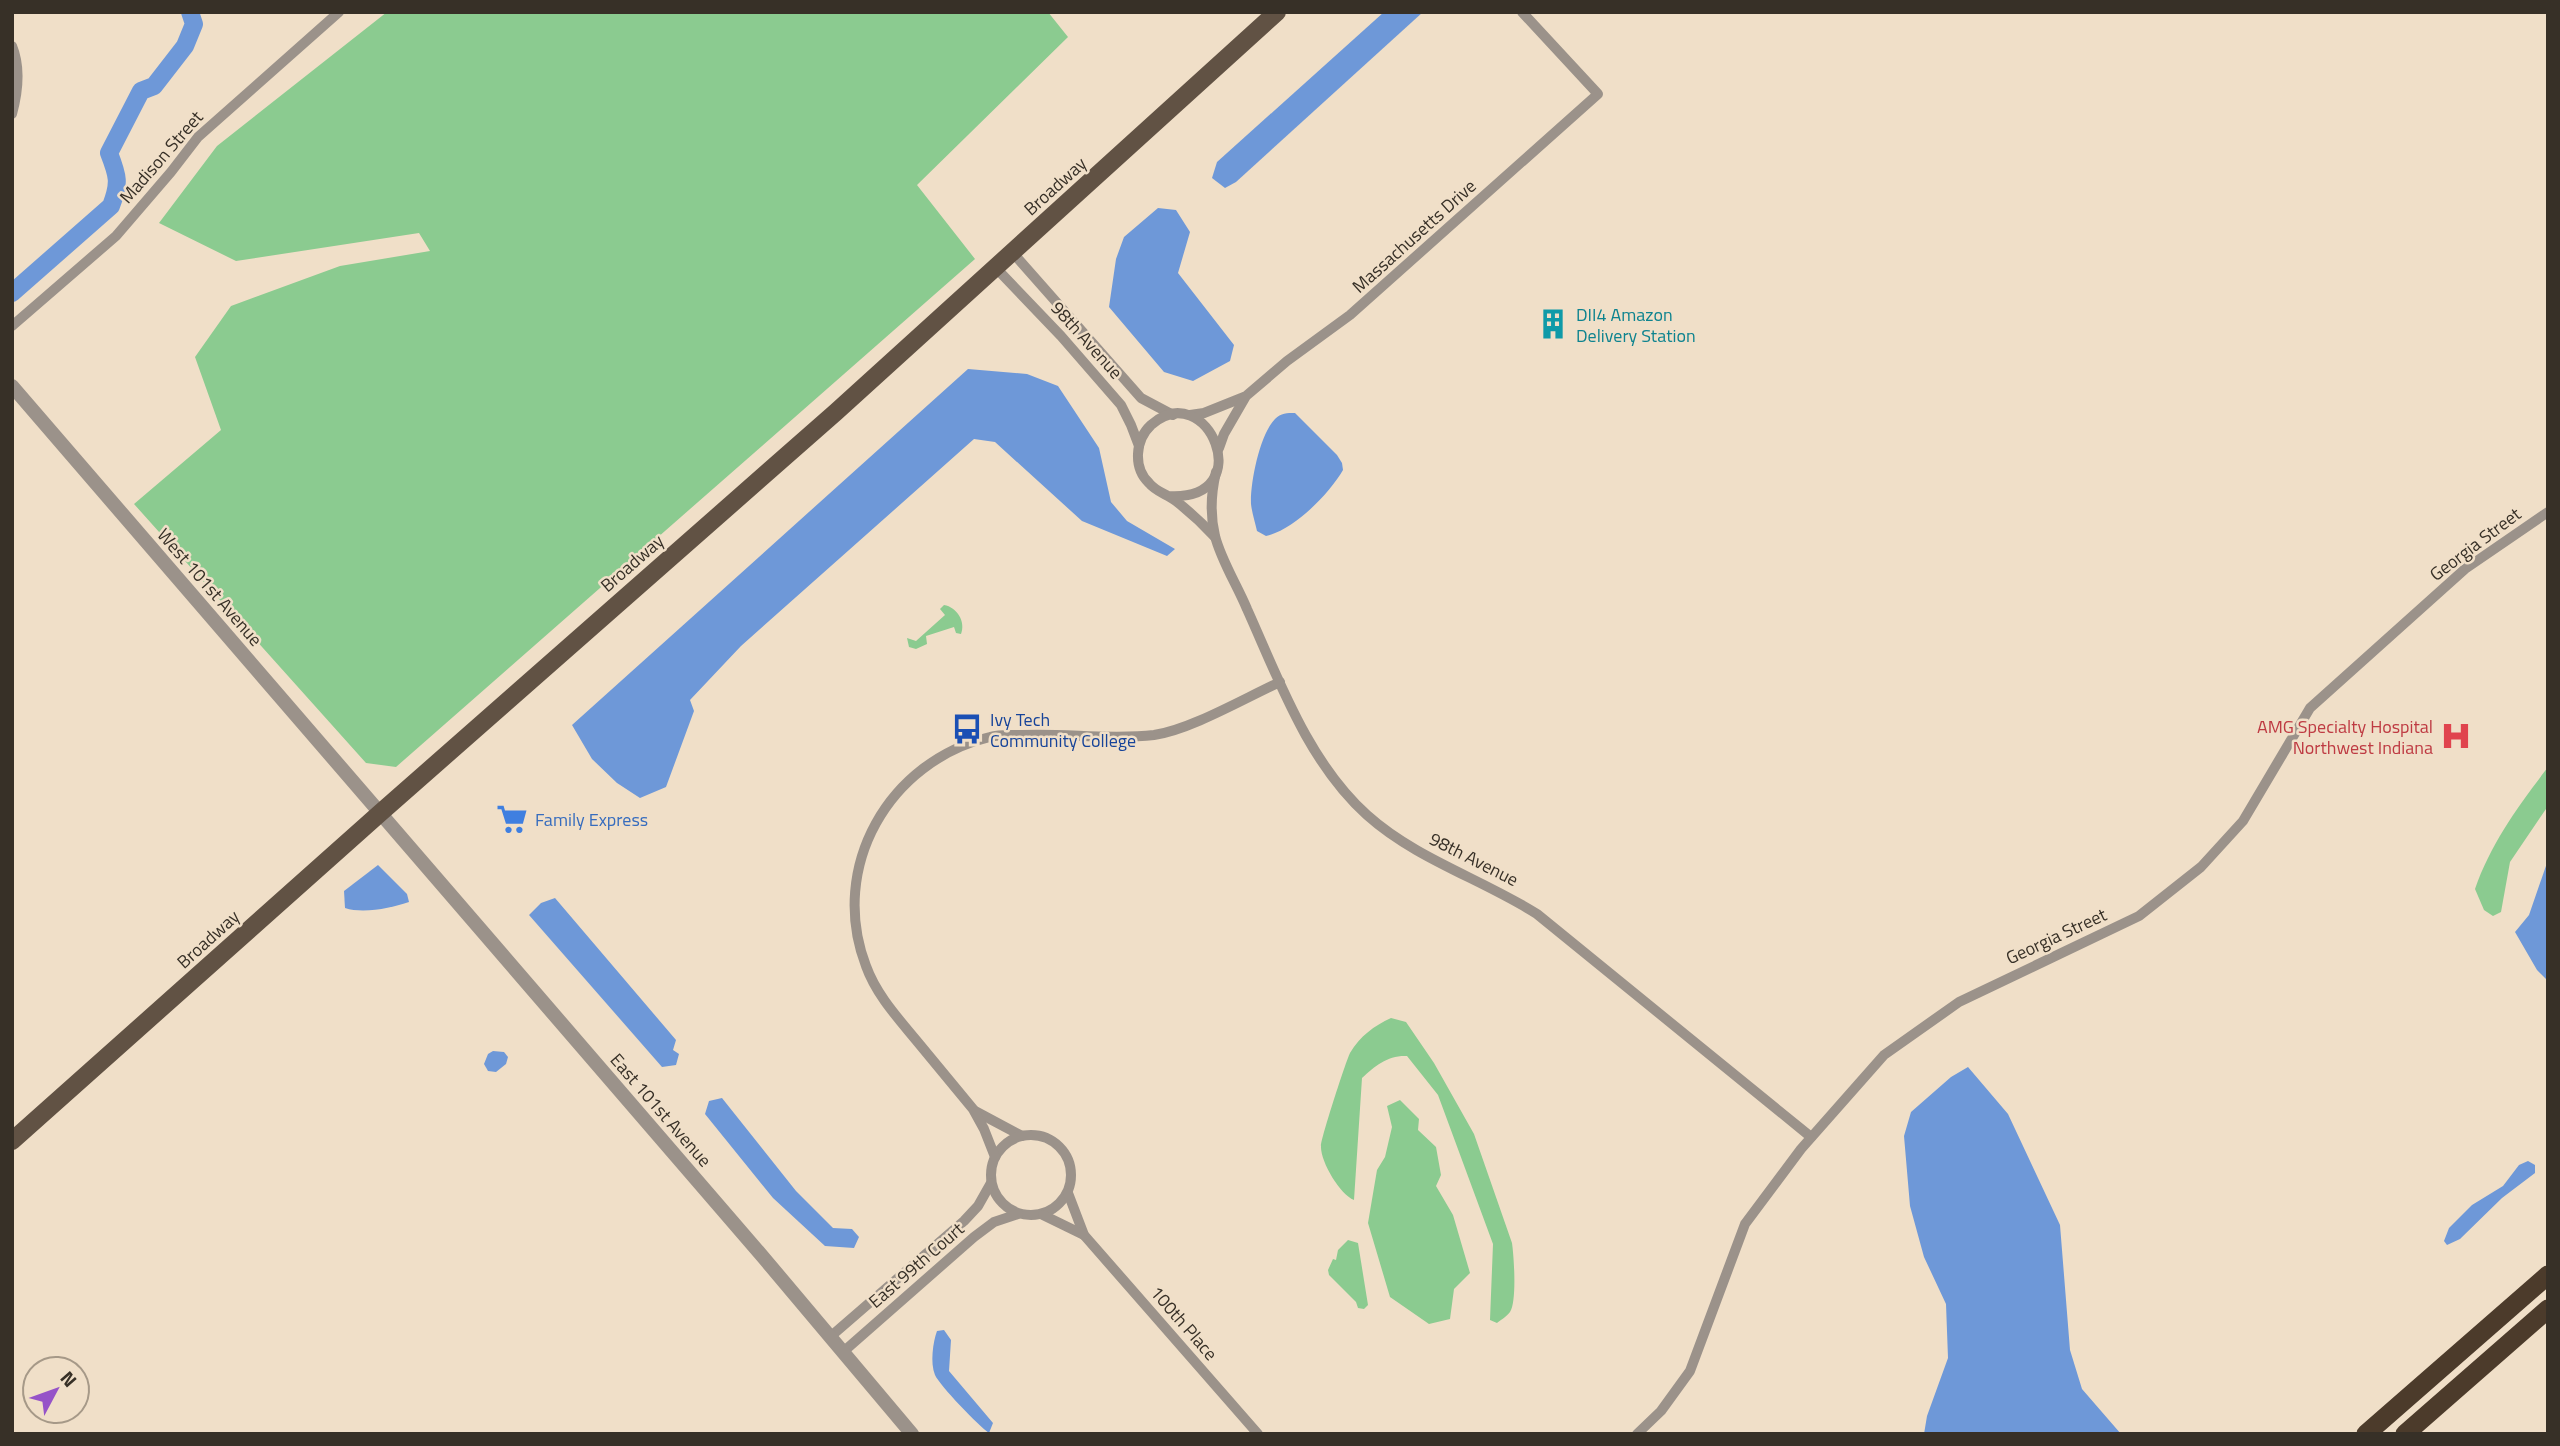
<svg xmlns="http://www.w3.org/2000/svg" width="2560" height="1446" viewBox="0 0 2560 1446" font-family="'Titillium Web',sans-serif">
<rect width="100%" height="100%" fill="#f0dfc8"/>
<g fill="#8bcb90">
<polygon points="387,12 1048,12 1068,37 917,185 975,259 396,767 366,763 134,504 221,430 195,357 231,306 340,266 430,251 419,233 236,261 159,223 217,146"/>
<path d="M944,605c13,2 22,17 17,29l-5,-1 -2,-6 -28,9 1,8 -11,5 -7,-2 -2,-9 9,3 29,-26 -5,-6z"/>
<path d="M2548,767v39l-38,56 -9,50 -8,4 -9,-6 -9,-21c16,-46 44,-84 73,-122z"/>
<path d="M1391,1018l15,4 28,41 40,71 38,109c2,14 5,58 -2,69 -3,4 -9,8 -13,11l-7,-3 3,-76 -55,-149 -31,-39c-19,-1 -32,10 -45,22l-8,122c-14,-5 -34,-39 -33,-54 0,-8 25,-85 29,-93 10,-17 24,-27 41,-35z"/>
<polygon points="1400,1100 1419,1119 1418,1130 1436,1147 1441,1175 1436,1186 1453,1215 1470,1273 1454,1289 1450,1319 1429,1324 1390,1297 1368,1223 1377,1170 1385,1157 1392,1127 1387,1106"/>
<polygon points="1348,1240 1358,1243 1368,1305 1364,1309 1358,1308 1356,1302 1329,1275 1328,1270 1333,1259 1336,1260 1338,1250"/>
</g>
<g fill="#6e98d8">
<polygon points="1384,12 1423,12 1236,182 1225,188 1212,178 1217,162"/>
<polygon points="1158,208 1176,210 1190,232 1178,273 1234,345 1230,361 1193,381 1164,372 1109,307 1116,259 1124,237"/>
<polygon points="968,369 1027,374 1058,386 1099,448 1111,502 1127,521 1175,549 1167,556 1082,521 995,442 974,439 741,646 690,700 694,711 666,787 640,798 617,783 592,759 572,725"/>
<path d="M1295,413l42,42 5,8 1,7c-14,24 -49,60 -77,66l-9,-5c-2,-9 -5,-18 -6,-27 -1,-21 9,-70 24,-85 6,-6 12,-6 20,-6z"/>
<polygon points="2548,860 2548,981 2537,970 2515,932 2529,915"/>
<path d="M378,865l29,29 2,8c-17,6 -46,12 -64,6l-1,-17z"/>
<polygon points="555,898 676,1040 673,1050 679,1054 676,1065 662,1067 529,915 541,903"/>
<polygon points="493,1051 504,1052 508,1057 506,1064 496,1072 488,1071 484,1064 488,1054"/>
<polygon points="1968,1067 2008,1114 2060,1225 2070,1350 2082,1389 2121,1434 1924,1434 1927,1416 1948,1358 1946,1304 1924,1257 1910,1206 1904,1136 1911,1112 1951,1077"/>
<polygon points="722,1098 796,1191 833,1228 852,1229 859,1237 854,1248 825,1246 773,1198 705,1114 709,1101"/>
<polygon points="2528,1161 2535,1165 2535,1173 2502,1198 2460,1239 2447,1245 2444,1241 2449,1228 2472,1205 2503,1186 2519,1165"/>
<path d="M944,1330l7,10 -2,31 44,52 -4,10c-10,-7 -49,-47 -54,-58 -5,-12 -2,-33 2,-44z"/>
</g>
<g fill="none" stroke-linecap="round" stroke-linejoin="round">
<path stroke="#6e98d8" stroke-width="18" d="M12,293l99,-87c9,-23 7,-30 -2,-53l32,-62 13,-5 31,-40 9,-22 -4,-12"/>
<g stroke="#9b928a" stroke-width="10">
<path d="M12,46c9,22 6,46 0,68"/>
<polyline points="1013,253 1141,398 1173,415"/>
<polyline points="996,268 1061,336 1121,405 1131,425 1139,446"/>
<polyline points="12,326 116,236 171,172 198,137 339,12"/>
<polyline points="1190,415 1204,413 1244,397"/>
<polyline points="1219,448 1224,434 1246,396 1287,361 1350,315 1598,94 1522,12"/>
<path d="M1216,472c-5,21 -6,43 -1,64 6,24 22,49 32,73 32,71 61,153 120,206 49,44 115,64 170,99l274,223"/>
<path d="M1169,496c92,5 38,-121 -18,-71 -16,15 -18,43 -2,58 7,9 18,11 27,18 14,11 27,23 39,36"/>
<polyline points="975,1111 1022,1136"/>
<circle cx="1031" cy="1175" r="40"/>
<path d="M995,1157l-11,-28 -11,-20c-19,-23 -38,-46 -57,-69 -19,-23 -40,-46 -50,-74 -38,-99 23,-205 124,-229 10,-3 22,-2 32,-2 44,-2 88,5 132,0 36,-5 91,-37 126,-53"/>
<polyline points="1068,1193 1084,1235 1258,1434"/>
<polyline points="1043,1215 1084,1235"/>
<polyline points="830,1337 964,1221 978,1206 991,1183"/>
<polyline points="843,1352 974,1237 994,1222 1018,1214"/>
<polyline points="1637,1434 1661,1411 1690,1371 1745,1224 1801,1149 1884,1055 1959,1002 2139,916 2201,867 2243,821 2310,708 2465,569 2548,512"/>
</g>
<polyline stroke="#9b928a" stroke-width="14" points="12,386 763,1257 912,1434"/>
<polyline stroke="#615244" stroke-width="18" points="12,1141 379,814 836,412 1277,12"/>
<g stroke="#4c3b2b" stroke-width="19">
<polyline points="2366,1434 2548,1275"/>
<polyline points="2405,1434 2548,1309"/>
</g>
</g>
<defs>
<g id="building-bare" transform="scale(2.415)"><path d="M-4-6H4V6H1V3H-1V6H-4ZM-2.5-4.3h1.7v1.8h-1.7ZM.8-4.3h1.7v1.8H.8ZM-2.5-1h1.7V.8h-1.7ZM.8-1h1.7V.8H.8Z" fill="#0f9aa8" stroke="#f0dfc8" stroke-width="2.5" paint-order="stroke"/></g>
<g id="bus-bare" transform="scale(2.415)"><path d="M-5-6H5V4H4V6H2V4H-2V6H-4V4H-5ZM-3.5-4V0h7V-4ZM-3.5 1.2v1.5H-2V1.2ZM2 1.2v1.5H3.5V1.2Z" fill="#1a4fb4" stroke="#f0dfc8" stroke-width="2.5" paint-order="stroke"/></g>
<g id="hospital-bare" transform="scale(2.415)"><path d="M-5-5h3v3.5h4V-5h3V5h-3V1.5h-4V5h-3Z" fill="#e0444e" stroke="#f0dfc8" stroke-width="2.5" paint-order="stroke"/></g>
<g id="supermarket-bare" transform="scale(2.415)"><path d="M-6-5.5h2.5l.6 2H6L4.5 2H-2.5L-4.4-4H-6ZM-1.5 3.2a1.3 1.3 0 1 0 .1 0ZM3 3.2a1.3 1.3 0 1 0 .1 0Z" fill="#3f7fe0" stroke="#f0dfc8" stroke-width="2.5" paint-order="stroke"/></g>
</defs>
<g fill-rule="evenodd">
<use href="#building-bare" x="1553" y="324"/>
<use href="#bus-bare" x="967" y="729"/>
<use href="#hospital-bare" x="2456" y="736"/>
<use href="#supermarket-bare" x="512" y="819"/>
</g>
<g text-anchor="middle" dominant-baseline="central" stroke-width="5" stroke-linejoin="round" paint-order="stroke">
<g font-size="18" fill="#373027" stroke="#f0dfc8">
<text transform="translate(161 157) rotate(-49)">Madison Street</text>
<text transform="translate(1055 186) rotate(-42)">Broadway</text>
<text transform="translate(1414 236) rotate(-42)">Massachusetts Drive</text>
<text transform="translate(1087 340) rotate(48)">98th Avenue</text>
<text transform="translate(2475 544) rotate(-37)">Georgia Street</text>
<text transform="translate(632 563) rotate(-41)">Broadway</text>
<text transform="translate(210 587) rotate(49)">West 101st Avenue</text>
<text transform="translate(1474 859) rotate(27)">98th Avenue</text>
<text transform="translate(2056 936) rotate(-25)">Georgia Street</text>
<text transform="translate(208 939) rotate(-42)">Broadway</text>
<text transform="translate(661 1110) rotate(49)">East 101st Avenue</text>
<text transform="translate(916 1265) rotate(-41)">East 99th Court</text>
<text transform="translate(1184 1323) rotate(49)">100th Place</text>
</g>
<g font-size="18" fill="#0d838f" stroke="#f0dfc8" text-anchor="start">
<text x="1576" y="314">DII4 Amazon<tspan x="1576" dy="21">Delivery Station</tspan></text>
</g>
<g font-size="18" fill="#164399" stroke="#f0dfc8" text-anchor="start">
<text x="990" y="719">Ivy Tech<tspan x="990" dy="21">Community College</tspan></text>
</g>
<g font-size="18" fill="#be3a42" stroke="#f0dfc8" text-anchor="end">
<text x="2433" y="726">AMG Specialty Hospital<tspan x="2433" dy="21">Northwest Indiana</tspan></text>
</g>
<g font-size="18" fill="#366cbe" stroke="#f0dfc8" text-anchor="start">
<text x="535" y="819">Family Express</text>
</g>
</g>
<rect width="2560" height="1446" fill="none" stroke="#373027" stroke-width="28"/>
<g transform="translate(56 1390) rotate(49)"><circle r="33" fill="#f0dfc8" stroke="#a69988" stroke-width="2"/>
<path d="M0-5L12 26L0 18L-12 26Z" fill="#9653c8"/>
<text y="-10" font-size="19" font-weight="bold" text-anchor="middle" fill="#373027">N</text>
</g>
</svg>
